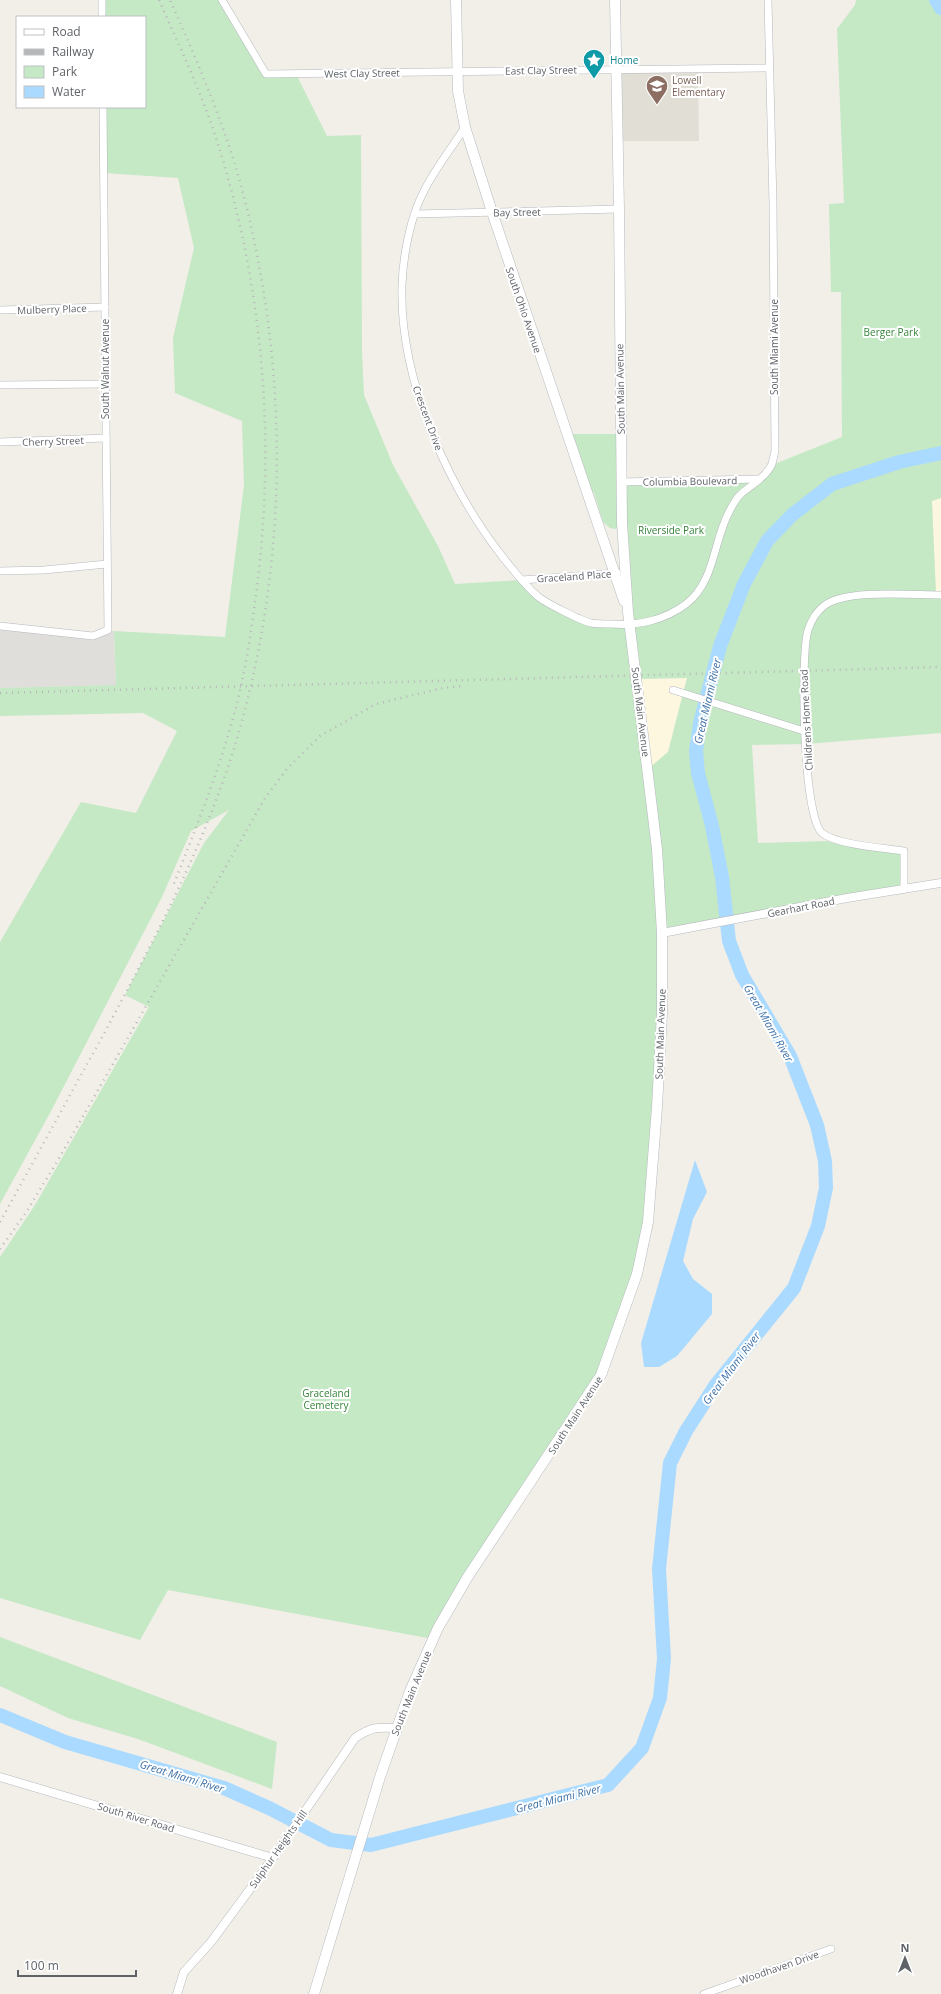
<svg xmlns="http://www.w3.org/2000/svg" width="941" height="1994" viewBox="0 0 941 1994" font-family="'Open Sans',sans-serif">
<rect width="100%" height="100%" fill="#f1efe8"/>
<g fill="#fef7e0">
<polygon points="941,498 941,595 936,595 932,501"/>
<polygon points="687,678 668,752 648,770 637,679"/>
</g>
<polygon fill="#e0deda" points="0,626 93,636 108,630 114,631 116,685 0,688"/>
<polygon fill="#e1ded6" points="616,69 698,70 699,141 618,141"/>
<g fill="#c5e8c5" fill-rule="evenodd">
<path d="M102,0h120l44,74h30l31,62 34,-1 1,217 2,43 29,70 45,81 17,38 67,-4 19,19 48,24 40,2 -8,-101 -5,5 -6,-1 -7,-6 -9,-29 -13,-15 -14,-44h54v48l138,-3 13,-14 70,-28 -1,-145h-10l-2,-88 15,-1 -7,-174 18,-24 1,-5h85v498l-9,3 4,93 5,1v138l-135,11 -54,1 6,98 69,-2 14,4 54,7 8,3 1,34 -242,44 -14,289 -47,153 -168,264 -265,-49 -28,50 -140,-42v-341l35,-52 114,-198 -24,-12 79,-152 25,-33 -38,21 -30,68 -111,214 -50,91v-262l81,-140 55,11 41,-82 -34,-18 -143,3v-28l116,-3 -2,-54 111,6 19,-152 -2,-64 -67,-28 -2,-55 21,-90 -16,-70 -74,-5 -1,-66h42v-90h-43zM687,678l-19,74 -20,17 -11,-90z"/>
<polygon points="0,1637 277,1742 272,1789 138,1739 68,1718 0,1686"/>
</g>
<polygon fill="#aadaff" points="695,1160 707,1192 693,1219 683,1261 693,1279 712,1294 712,1314 677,1356 659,1367 644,1367 641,1343"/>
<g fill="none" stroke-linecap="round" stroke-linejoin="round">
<g stroke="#aadaff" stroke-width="14">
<polyline points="936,0 941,8"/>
<polyline points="0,1715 65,1742 224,1788 269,1808 331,1840 371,1845 608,1785 642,1748 660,1698 664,1659 659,1569 670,1463 686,1431 715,1386 794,1288 818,1226 826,1188 825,1161 817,1125 790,1056 742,975 729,941 722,877 712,826 698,773 696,751 700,723 720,646 744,584 767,541 792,515 832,484 899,462 941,453"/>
</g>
<g stroke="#b5b8bc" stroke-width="8">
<g id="minor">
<polyline points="102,0 102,17"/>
<polyline points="222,0 266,74 769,68"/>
<path d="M465,127c-14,22 -31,43 -42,66 -13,25 -20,64 -21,92 -3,94 46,203 103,275 11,13 22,28 35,38 8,6 42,23 51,25 6,1 14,1 21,1 26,2 53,-4 74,-20 29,-22 27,-62 43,-92 3,-6 7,-14 12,-18 10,-9 25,-17 31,-30 1,-4 2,-9 3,-13l-2,-247 -5,-204"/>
<polyline points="415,214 619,209"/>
<polyline points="0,310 105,307"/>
<polyline points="0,385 105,384"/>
<polyline points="0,442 106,438"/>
<polyline points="621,482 759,479"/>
<polyline points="0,571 44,570 107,564"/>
<polyline points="522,580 617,573"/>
<polyline points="0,626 93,636 108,630 103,107"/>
<polyline points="673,690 804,731"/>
<path d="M904,889v-38c-19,-3 -67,-6 -82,-18 -19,-17 -22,-176 -14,-203 3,-9 9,-19 17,-25 23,-16 86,-10 116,-10"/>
<polyline points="704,1994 831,1949"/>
</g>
</g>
<g stroke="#b5b8bc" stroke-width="9">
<g id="tertiary">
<polyline points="662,933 847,898 941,883"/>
<polyline points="0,1777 273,1858"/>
<path d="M177,1994l7,-22 27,-30 62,-84 82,-120c16,-11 22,-11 41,-10"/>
</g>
</g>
<g stroke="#b6babf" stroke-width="11">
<g id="secondary">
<polyline points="456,0 458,91 465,127 492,212 624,601"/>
<polyline points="314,1994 380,1777 410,1691 438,1628 467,1578 601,1375 637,1274 648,1222 657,1107 662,1013 662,933 657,849 628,612 622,523 619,209 615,0"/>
</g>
</g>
<use href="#minor" stroke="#fff" stroke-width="7"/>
<use href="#tertiary" stroke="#fff" stroke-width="8"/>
<use href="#secondary" stroke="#fff" stroke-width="10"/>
<g stroke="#b6b7b8" stroke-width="2.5" stroke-dasharray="1 5" stroke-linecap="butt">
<path d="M159,0c18,41 37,81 52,123 53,156 67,323 43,486 -4,29 -8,58 -15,86 -16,66 -41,128 -66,191"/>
<polyline points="0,693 941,667"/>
<path d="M0,1222c34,-61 67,-122 101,-183 48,-89 97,-181 129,-278 58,-180 61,-377 15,-560 -17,-69 -46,-136 -75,-201"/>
<polyline points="0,1249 25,1214 58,1160 265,798 287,769 320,736 376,704 443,688 462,686"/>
</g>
</g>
<defs>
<g id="sight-pin" transform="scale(1.15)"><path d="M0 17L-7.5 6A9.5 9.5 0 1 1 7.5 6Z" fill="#0f9aa8" stroke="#fff"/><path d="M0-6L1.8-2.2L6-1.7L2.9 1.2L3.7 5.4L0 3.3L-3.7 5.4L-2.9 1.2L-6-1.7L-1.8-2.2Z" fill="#fff"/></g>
<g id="school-pin" transform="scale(1.15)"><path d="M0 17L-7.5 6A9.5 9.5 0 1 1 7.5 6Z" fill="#8d6e63" stroke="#fff"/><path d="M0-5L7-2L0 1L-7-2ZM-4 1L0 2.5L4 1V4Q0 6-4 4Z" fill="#fff"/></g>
</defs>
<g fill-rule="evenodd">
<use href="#sight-pin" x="594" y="60"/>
<use href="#school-pin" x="657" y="86"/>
</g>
<g text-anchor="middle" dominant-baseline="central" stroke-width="4" stroke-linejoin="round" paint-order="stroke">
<g font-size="10" fill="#0d838f" stroke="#fff" text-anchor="start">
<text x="610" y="60">Home</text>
</g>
<g font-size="10" fill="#5f6368" stroke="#fff">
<text transform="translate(541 70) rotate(-1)">East Clay Street</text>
<text transform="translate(362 73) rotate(-1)">West Clay Street</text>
<text transform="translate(517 212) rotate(-1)">Bay Street</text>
<text transform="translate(52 309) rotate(-2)">Mulberry Place</text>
<text transform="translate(524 310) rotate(71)">South Ohio Avenue</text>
<text transform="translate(774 347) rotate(-90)">South Miami Avenue</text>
<text transform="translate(105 369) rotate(-90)">South Walnut Avenue</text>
<text transform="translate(620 389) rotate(-91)">South Main Avenue</text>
<text transform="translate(428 418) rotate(70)">Crescent Drive</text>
<text transform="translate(53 441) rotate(-2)">Cherry Street</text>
<text transform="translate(690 481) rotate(-1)">Columbia Boulevard</text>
<text transform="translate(574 576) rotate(-4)">Graceland Place</text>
<text transform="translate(641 712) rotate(83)">South Main Avenue</text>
<text transform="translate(806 720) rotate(-93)">Childrens Home Road</text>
<text transform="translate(801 907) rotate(-11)">Gearhart Road</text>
<text transform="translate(660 1034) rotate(-88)">South Main Avenue</text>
<text transform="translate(575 1415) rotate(-57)">South Main Avenue</text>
<text transform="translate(411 1693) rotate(-68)">South Main Avenue</text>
<text transform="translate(136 1817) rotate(17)">South River Road</text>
<text transform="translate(278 1849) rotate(-55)">Sulphur Heights Hill</text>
<text transform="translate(779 1967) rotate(-19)">Woodhaven Drive</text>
</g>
<g font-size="10" fill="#785e54" stroke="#fff" text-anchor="start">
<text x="672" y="80">Lowell<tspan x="672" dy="12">Elementary</tspan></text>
</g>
<g font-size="10" fill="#348238" stroke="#fff">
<text x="891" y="332">Berger Park</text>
<text x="671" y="530">Riverside Park</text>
<text x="326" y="1393">Graceland<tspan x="326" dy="12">Cemetery</tspan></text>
</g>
<g font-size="11" font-style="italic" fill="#4174aa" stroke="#fff">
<text transform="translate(707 701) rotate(-77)">Great Miami River</text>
<text transform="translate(769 1023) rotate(60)">Great Miami River</text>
<text transform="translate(731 1368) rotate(-53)">Great Miami River</text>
<text transform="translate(182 1776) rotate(17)">Great Miami River</text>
<text transform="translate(558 1798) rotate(-14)">Great Miami River</text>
</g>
</g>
<rect x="16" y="16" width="130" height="92" fill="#ffffff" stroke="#bfc1c3"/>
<rect x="24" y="29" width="20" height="6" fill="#ffffff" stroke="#bfc1c3"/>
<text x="52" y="36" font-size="12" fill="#5f6368">Road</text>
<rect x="24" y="49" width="20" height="6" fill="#b6b7b8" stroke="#bfc1c3"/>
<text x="52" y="56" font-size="12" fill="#5f6368">Railway</text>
<rect x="24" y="66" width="20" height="12" fill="#c5e8c5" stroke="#bfc1c3"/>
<text x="52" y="76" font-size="12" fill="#5f6368">Park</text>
<rect x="24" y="86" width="20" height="12" fill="#aadaff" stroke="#bfc1c3"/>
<text x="52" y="96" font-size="12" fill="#5f6368">Water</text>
<g transform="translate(905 1958)" stroke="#ffffff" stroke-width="3" paint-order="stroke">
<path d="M0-3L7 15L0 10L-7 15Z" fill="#5f6368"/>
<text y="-6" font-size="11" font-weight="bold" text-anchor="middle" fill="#5f6368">N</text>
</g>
<path d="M18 1970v6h118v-6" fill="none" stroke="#5f6368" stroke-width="2"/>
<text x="24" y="1970" font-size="12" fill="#5f6368" stroke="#ffffff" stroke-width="3" paint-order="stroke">100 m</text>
</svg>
